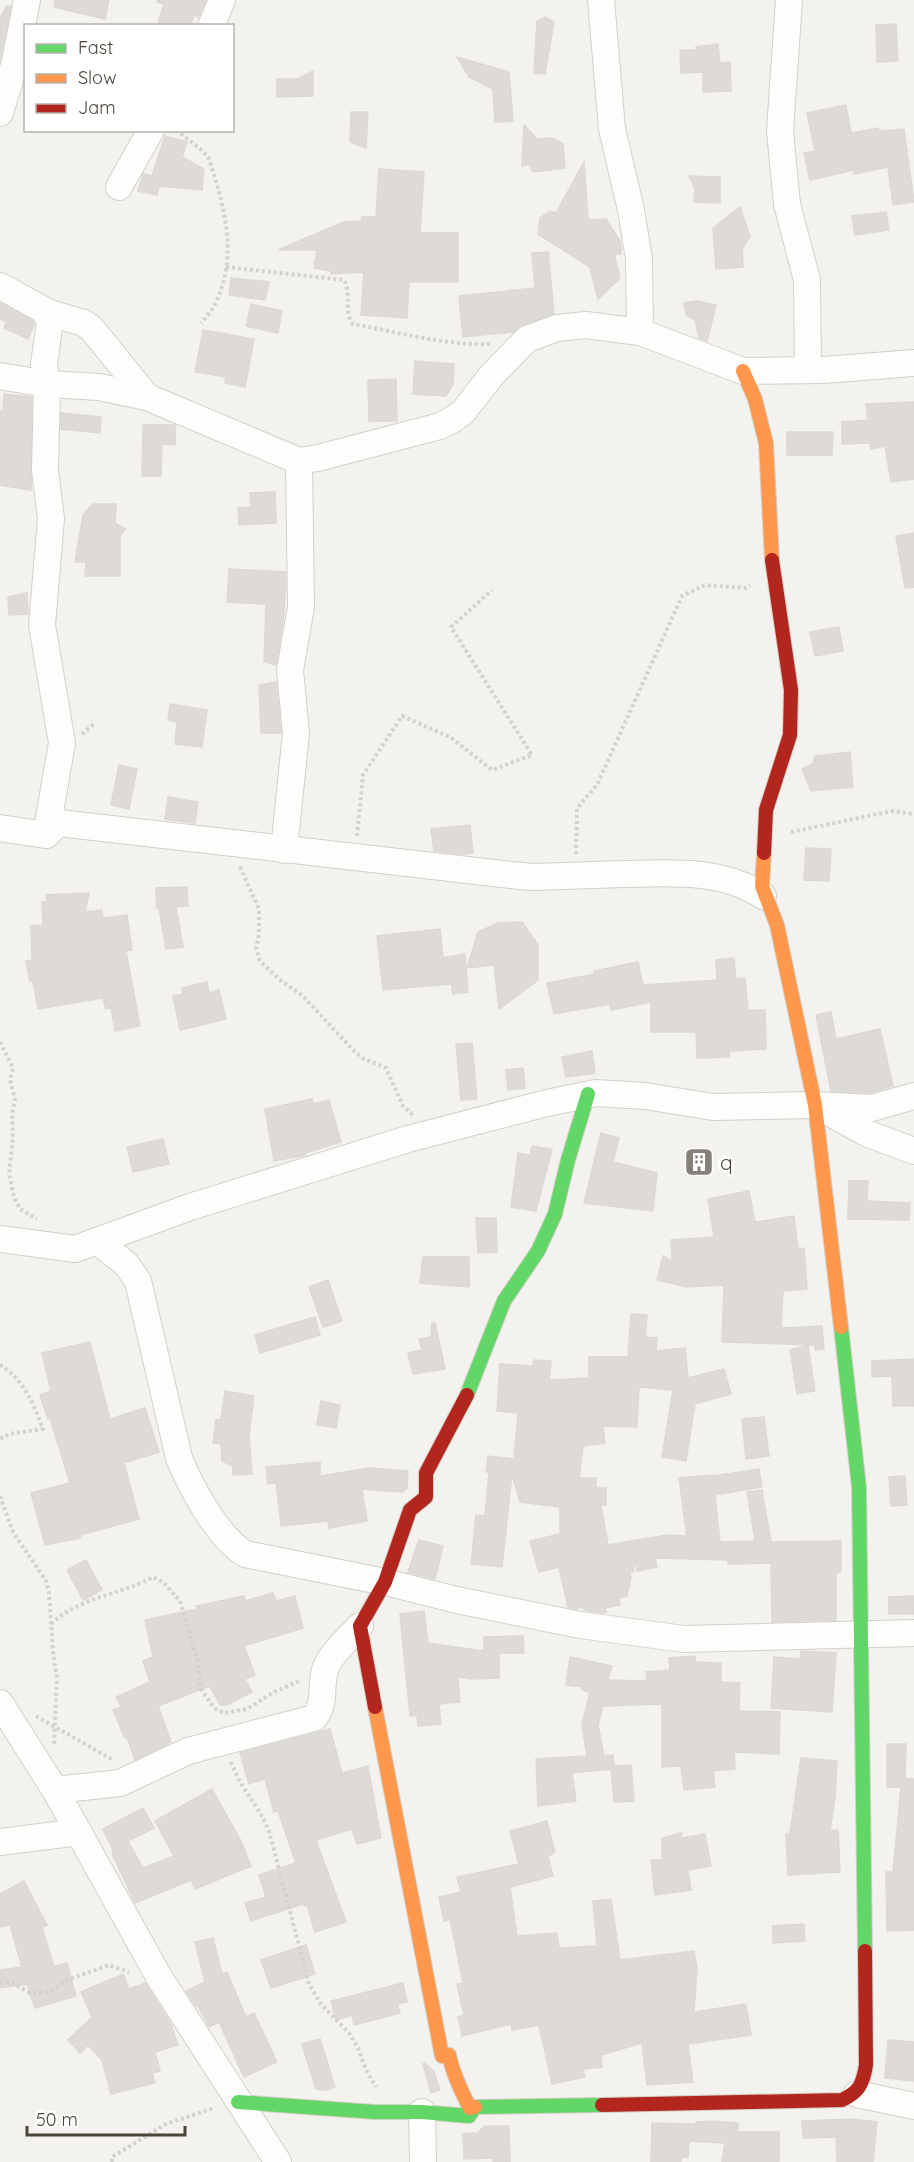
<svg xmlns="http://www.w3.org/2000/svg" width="914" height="2162" viewBox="0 0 914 2162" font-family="Quicksand,sans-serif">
<rect width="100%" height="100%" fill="#f4f2ee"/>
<g fill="#dedbd6" stroke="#dcd9d4" stroke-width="1.5">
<polygon points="55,0 109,0 105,19 54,7"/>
<polygon points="158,0 206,0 198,17 194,15 190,26 157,26 164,4 157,2"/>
<polygon points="7,6 11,6 0,60 0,18"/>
<polygon points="545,17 554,22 545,74 534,73 537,21"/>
<polygon points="896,24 898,61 877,62 876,25"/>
<polygon points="718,44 720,63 730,62 731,91 703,92 703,72 681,73 680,50 696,50 696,47"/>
<polygon points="457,57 509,72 513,121 495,122 493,89 469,77"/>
<polygon points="313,71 313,96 277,97 277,79 297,79"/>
<polygon points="846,105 851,133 878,128 879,131 904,129 914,202 893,205 888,167 854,174 854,170 810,180 804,153 815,151 807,113"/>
<polygon points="351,112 368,112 366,148 350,142"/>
<polygon points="524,125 537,139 552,138 563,144 565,168 533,172 529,164 522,166"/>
<polygon points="165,136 187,142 182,157 204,169 202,190 159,186 157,195 138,191 143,174 152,176"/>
<polygon points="584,162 588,220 606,219 621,243 621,254 614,254 620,278 598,299 590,267 538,234 540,218 550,211 556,213"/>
<polygon points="379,169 424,172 420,233 458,233 458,282 409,282 407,318 361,315 364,272 331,274 331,271 314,268 317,250 278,250 344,222 362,221 362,217 376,217"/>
<polygon points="689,176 720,177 720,203 694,202 695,188"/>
<polygon points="740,207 750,236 742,249 743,267 716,269 713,228"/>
<polygon points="886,212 889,230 855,235 852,216"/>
<polygon points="548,252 554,314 522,325 513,332 463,337 459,296 535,288 532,253"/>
<polygon points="231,278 269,282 265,300 229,295"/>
<polygon points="697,301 716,305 707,341 699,338 695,320 686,315 684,303"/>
<polygon points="0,303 33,321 34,325 28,339 4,328 7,322 0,319"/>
<polygon points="251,304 282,311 278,333 246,326"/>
<polygon points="203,330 254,339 245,387 225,383 226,377 195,372"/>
<polygon points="415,361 454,364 453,384 446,396 413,394"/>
<polygon points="396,379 397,421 369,421 368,380"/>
<polygon points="4,394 32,397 31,490 0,485 0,410 3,411"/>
<polygon points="914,402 914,479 891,482 885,446 871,449 870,443 842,444 842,422 868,420 866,404"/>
<polygon points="61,413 101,417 100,433 61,429"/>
<polygon points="143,425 175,425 175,445 162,444 161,476 142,476"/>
<polygon points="787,432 833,432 832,455 787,455"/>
<polygon points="275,492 276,523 239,525 238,508 251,507 250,493"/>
<polygon points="93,504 116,504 115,523 125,529 120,536 120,576 85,576 86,562 75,562 83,515"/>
<polygon points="914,533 914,587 905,588 896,536"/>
<polygon points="229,569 286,572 284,614 276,665 264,662 266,604 227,602"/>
<polygon points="27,593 28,614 9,615 8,597"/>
<polygon points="839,627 843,651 815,656 810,632"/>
<polygon points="276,682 281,733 261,733 259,685"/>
<polygon points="170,704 207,710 202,747 175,744 177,722 168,720"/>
<polygon points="850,752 853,787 811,791 802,769 813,764 815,756"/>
<polygon points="119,765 137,769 129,809 111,805"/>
<polygon points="168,797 198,802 195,823 165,819"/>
<polygon points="470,825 473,853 463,854 434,851 431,829"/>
<polygon points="806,848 831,849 829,881 804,880"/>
<polygon points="187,887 188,906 176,907 183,947 166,949 159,908 157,908 156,888"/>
<polygon points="89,893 85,912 102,910 103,918 127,915 132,950 126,951 140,1026 115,1031 111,1008 106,1009 103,998 38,1009 33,981 30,981 26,961 32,960 31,926 43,925 42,902 47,902 46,895"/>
<polygon points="522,922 538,945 538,980 499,1009 494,965 467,968 478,932 498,923"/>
<polygon points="440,929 443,958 465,954 468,992 453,994 451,984 383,990 377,936"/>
<polygon points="734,958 736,979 745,978 748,1010 765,1010 766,1049 729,1051 729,1057 697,1058 696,1032 651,1032 651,1002 611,1010 610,1004 554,1014 547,983 595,974 594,971 638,962 643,985 717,980 716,960"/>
<polygon points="207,982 209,993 219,990 226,1019 180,1030 173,996 183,994 182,988"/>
<polygon points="831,1012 836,1039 880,1029 893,1086 870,1093 831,1091 816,1015"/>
<polygon points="472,1043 477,1099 461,1100 456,1044"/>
<polygon points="592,1051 595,1073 566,1077 562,1057"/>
<polygon points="523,1068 525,1088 508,1090 506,1070"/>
<polygon points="312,1099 313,1104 329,1100 341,1142 305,1153 305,1155 302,1156 274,1161 265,1109"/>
<polygon points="601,1133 619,1138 613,1162 657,1173 653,1211 584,1203"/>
<polygon points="163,1139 169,1164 133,1172 127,1147"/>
<polygon points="532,1146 552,1149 536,1211 511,1207 518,1153 530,1155"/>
<polygon points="849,1181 868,1181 867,1201 910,1203 909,1220 848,1219"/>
<polygon points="749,1191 755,1222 794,1216 798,1249 804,1248 807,1289 783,1291 781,1328 822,1326 824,1349 815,1350 815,1345 722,1342 724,1285 687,1287 657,1280 663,1256 672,1261 671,1240 714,1237 708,1199"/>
<polygon points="476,1218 496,1218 497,1252 478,1253"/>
<polygon points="423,1257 469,1257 469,1287 420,1283"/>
<polygon points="328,1280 342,1321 323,1327 309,1287"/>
<polygon points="631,1314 647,1315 645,1337 657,1338 656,1351 685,1348 688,1378 724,1369 731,1394 695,1404 686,1461 662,1457 673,1390 639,1387 637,1427 603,1426 605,1443 583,1446 579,1478 596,1478 596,1488 606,1488 606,1505 601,1505 608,1545 667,1535 687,1536 679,1478 713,1475 713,1476 759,1469 762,1487 715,1495 720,1542 755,1541 747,1492 762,1490 771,1542 841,1541 841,1571 836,1573 836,1620 772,1622 771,1563 728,1564 728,1560 655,1558 657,1567 637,1571 636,1559 633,1572 630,1572 631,1578 627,1596 619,1598 620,1605 605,1608 606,1612 602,1613 584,1610 583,1607 575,1609 568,1607 559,1567 539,1572 530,1541 560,1534 560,1507 520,1502 512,1474 502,1567 471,1564 476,1515 485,1516 489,1472 486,1472 488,1456 514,1459 518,1413 497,1411 500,1364 533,1366 534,1360 551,1361 549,1380 589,1378 589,1357 628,1357"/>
<polygon points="315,1317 320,1335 260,1353 255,1335"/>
<polygon points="432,1323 435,1323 445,1369 413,1374 408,1353 422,1350 419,1339 431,1337"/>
<polygon points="90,1342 110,1419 145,1408 159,1452 124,1463 139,1519 80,1535 81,1538 45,1545 31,1493 70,1483 50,1418 48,1419 40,1395 51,1391 42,1353"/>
<polygon points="808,1345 815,1391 797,1394 790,1350"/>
<polygon points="914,1359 914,1406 893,1406 892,1376 872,1377 872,1361"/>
<polygon points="225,1391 254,1396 249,1435 252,1474 233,1475 233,1466 222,1461 221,1444 213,1443 216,1420 221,1420"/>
<polygon points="321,1401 340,1405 336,1428 317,1425"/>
<polygon points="764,1417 769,1456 746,1459 742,1419"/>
<polygon points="320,1462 320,1476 369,1468 408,1471 407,1488 402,1492 362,1489 367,1521 329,1528 328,1521 281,1526 276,1483 268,1484 266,1467"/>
<polygon points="905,1476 907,1505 891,1506 889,1477"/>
<polygon points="419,1540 443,1546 435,1579 408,1572"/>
<polygon points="86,1560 102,1590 83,1600 67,1570"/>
<polygon points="273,1593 276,1601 295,1596 303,1628 244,1646 255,1675 245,1679 252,1692 227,1705 220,1705 210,1686 158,1706 171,1742 135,1760 127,1737 125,1738 113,1710 121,1707 116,1697 150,1682 143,1661 153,1657 145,1620 197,1609 196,1606 244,1596 245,1601"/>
<polygon points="914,1596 914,1614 889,1614 889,1597"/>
<polygon points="424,1611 428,1643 484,1651 484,1637 523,1636 524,1653 494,1653 499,1654 499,1678 473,1679 458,1677 460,1702 439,1704 441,1724 418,1726 417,1715 410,1716 400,1614"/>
<polygon points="801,1651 836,1653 832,1712 771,1708 774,1657 800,1659"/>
<polygon points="695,1656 695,1662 721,1663 721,1682 740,1683 739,1711 780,1712 779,1754 734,1752 735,1769 713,1771 715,1787 684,1790 681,1766 662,1767 662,1704 603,1706 598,1725 604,1756 613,1755 614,1766 631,1765 634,1801 614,1802 611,1769 572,1773 576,1801 538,1806 536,1759 587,1756 582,1725 590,1692 582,1690 583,1687 566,1685 570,1657 612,1666 608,1680 647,1681 646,1672 670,1670 669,1658"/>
<polygon points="330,1729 342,1773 368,1766 381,1838 357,1844 352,1829 316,1840 346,1922 315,1932 307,1905 304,1906 303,1904 251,1921 245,1903 266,1897 259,1875 296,1863 278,1811 274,1812 265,1779 249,1784 240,1753"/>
<polygon points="887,1744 906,1744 905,1779 914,1779 914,1930 887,1931 886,1872 893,1872 901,1787 887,1787"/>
<polygon points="801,1758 837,1761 835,1798 830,1831 838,1830 840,1872 788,1875 786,1834 790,1833"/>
<polygon points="212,1789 241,1841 251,1866 195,1889 191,1880 135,1903 112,1853 114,1852 103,1829 143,1808 154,1828 128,1841 143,1868 174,1856 155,1821"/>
<polygon points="547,1821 555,1852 548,1856 553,1876 510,1887 517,1936 557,1933 559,1948 597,1946 593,1901 611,1899 620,1960 694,1951 697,1968 694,2012 746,2004 751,2035 688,2044 693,2082 647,2085 642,2043 601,2055 602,2067 583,2069 585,2077 552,2084 539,2025 512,2030 511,2024 462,2036 458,2017 464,2015 457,1984 463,1983 450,1919 444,1921 439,1897 461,1892 457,1877 519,1864 510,1831"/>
<polygon points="681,1833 682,1838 705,1834 711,1866 688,1870 691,1890 655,1895 651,1860 662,1860 662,1838"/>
<polygon points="24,1881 47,1925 42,1927 54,1967 67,1963 76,1996 35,2008 27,1984 0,1988 0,1970 22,1967 10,1925 0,1927 0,1894"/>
<polygon points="804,1924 805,1941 773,1943 773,1926"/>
<polygon points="213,1938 222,1974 227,1972 246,2017 254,2013 277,2062 244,2077 219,2022 209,2027 198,2006 196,2006 186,1991 205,1982 195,1942"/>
<polygon points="306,1945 315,1974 271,1988 261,1960"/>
<polygon points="123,1974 129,1989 145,1983 171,2024 178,2045 155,2052 160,2071 152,2073 155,2083 111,2094 102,2060 88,2045 80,2053 68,2040 92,2017 81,1992"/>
<polygon points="403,1983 407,2002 397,2004 400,2013 354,2025 352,2015 336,2020 331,2001"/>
<polygon points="320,2039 335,2087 327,2090 316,2089 302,2044"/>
<polygon points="888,2040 914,2042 914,2081 885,2078"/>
<polygon points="425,2063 434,2072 440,2090 431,2093 423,2064"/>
<polygon points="851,2119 877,2122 873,2162 837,2162 836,2137 803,2138 802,2121"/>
<polygon points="711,2121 738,2123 738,2132 779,2132 779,2162 722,2162 725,2143 689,2141 688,2157 681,2157 681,2162 651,2162 652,2123 696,2124 696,2122"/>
<polygon points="485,2126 509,2126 510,2162 493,2162 493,2158 464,2159 463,2134 477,2133"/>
</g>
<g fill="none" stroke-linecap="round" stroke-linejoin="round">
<g stroke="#d2d0cb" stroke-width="28">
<g id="street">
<polyline points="601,0 612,129 631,210 639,259 640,332"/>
<polyline points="789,0 780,131 787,204 807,280 808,370"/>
<polyline points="211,26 222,0"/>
<polyline points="0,113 15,62 27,0"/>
<polyline points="119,187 151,130"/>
<polyline points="0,286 44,310 50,321 44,364 47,384 45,470 51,519 42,625 62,743 46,835"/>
<polyline points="46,312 84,323 92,329 147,397"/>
<polyline points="0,376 47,384 99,387 147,397 299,461 318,458 440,426 452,420 463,412 491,376 527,339 557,328 586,325 640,332 743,371 824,370 914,363"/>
<path d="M0,828l46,7 13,-12 452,52 22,2c31,-1 61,-2 92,-3 47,-1 97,-5 138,22"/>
<polyline points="284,850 296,733 290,670 301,607 299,461"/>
<polyline points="821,1108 866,1133 914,1151"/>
<polyline points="0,1239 75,1249 190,1207 408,1139 547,1103 596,1093 645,1096 713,1107 815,1105 872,1108 914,1096"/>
<path d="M97,1241l29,23 12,17 41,177c12,30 39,79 66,96l140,28 72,18 123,25 104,14 230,-6"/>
<polyline points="0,1703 55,1790 159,1977 278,2162"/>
<path d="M55,1790l65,-7 68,-32 126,-33c13,-15 5,-34 12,-51 7,-16 23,-29 34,-41"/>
<polyline points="0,1842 79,1832"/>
<polyline points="857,2094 914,2106"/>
<polyline points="422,2112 423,2162"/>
</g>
</g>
<g stroke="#d3cfc5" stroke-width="16">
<g id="fast">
<polyline points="841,1327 859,1487 865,1951"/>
<polyline points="467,1395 504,1301 538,1251 555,1214 568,1160 588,1094"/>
<polyline points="238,2102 375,2112 422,2112 469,2116 475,2107 602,2105"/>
</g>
</g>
<g stroke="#d3cfc5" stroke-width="16">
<g id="slow">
<polyline points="743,371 755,399 766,443 772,560"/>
<polyline points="764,853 762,886 777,925 815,1105 841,1327"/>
<path d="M375,1707l67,349 7,-1c4,19 12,36 21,53l5,-1"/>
</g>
</g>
<g stroke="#d3cfc5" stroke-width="16">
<g id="jam">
<polyline points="764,853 766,810 790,735 791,690 772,560"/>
<polyline points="375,1707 360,1626 385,1582 410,1510 426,1497 426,1473 467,1395"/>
<path d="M602,2105l240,-5c17,-8 21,-16 24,-35l-1,-114"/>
</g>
</g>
<g stroke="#d3d2cc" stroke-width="4" stroke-dasharray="3 3" stroke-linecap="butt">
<path d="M176,130l27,21 6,8c15,47 29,93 8,141 -3,8 -10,16 -16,23"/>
<path d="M226,267l118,13c8,13 -1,32 9,44 45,8 93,22 137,20"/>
<polyline points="82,734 95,723"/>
<polyline points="791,832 892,811 914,814"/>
<polyline points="357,836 363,775 402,716 450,737 492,770 532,755 451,627 492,590"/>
<polyline points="576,854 577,808 597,785 682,596 705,585 746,588 750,585"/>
<polyline points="240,867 259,909 259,934 256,949 260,961 280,980 302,995 354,1051 362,1058 386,1068 403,1106 413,1115"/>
<polyline points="0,1042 13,1068 10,1080 15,1099 12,1115 13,1137 9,1174 14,1197 20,1209 37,1219"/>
<path d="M0,1365c23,13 34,40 43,64l-34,5 -9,5"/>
<polyline points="0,1496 13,1532 46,1581 49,1592 53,1652 57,1678 54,1746"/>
<path d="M51,1624c28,-27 69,-29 102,-47l10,5 17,19 17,59 4,29 13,19 10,5 23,-4 27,-17 27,-12"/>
<polyline points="36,1716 113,1760"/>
<path d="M231,1762c9,26 28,44 38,69l40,153 11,19 29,30 9,15 8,22 10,17"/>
<polyline points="0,1983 11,1982 30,1993 49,1992 69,1979 104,1967 109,1965 129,1972"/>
<polyline points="112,2162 112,2157 166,2124 214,2108"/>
</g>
<use href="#street" stroke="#fdfdfc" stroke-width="26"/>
<use href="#fast" stroke="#63d668" stroke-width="14"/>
<use href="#slow" stroke="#ff974d" stroke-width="14"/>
<use href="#jam" stroke="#b3261e" stroke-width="14"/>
</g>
<defs>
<g id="building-square" transform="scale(1.5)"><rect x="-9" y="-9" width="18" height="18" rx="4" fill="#868178" stroke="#fff"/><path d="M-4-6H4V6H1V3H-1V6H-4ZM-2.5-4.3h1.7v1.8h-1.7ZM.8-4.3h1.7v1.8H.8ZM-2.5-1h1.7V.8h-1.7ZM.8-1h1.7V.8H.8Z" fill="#fff"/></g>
</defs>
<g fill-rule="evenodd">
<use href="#building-square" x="699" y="1162"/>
</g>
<g text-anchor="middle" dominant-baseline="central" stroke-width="6" stroke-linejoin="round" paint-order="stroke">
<g font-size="21" fill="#4b4439" stroke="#fff" text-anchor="start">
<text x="720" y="1162">q</text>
</g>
</g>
<rect x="24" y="24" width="210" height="108" fill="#ffffff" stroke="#b7b4b0" stroke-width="1.5"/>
<rect x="36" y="44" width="30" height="9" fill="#63d668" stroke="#b7b4b0" stroke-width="1.5"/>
<text x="78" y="54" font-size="18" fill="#4b4439">Fast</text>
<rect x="36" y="74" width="30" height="9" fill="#ff974d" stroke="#b7b4b0" stroke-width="1.5"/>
<text x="78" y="84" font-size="18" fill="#4b4439">Slow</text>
<rect x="36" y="104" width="30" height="9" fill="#b3261e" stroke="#b7b4b0" stroke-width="1.5"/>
<text x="78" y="114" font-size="18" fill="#4b4439">Jam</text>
<path d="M27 2126v9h158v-9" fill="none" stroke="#4b4439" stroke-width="3"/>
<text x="36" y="2126" font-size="18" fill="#4b4439" stroke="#ffffff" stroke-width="4.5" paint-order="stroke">50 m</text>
</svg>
